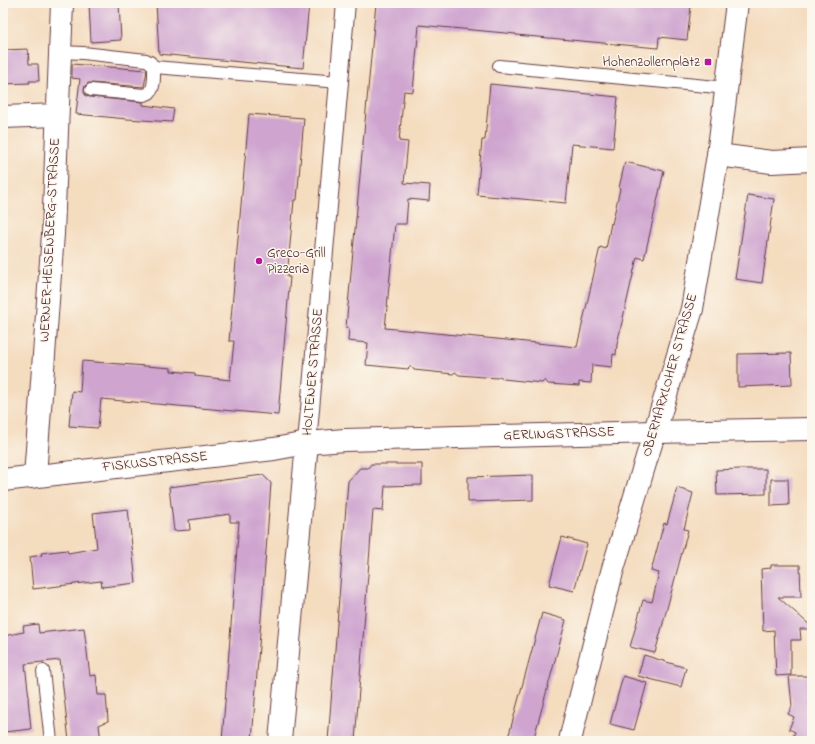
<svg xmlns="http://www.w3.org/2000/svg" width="815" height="744" viewBox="0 0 815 744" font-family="'Indie Flower',sans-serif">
<rect width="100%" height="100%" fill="#fbf7ec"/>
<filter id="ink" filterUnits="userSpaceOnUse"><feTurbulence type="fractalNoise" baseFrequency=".025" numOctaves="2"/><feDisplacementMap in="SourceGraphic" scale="8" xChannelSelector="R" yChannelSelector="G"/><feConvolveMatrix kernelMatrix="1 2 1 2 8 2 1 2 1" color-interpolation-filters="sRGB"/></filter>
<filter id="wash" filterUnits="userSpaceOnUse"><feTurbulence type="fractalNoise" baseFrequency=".012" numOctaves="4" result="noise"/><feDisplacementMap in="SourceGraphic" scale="16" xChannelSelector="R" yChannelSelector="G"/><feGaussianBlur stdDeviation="0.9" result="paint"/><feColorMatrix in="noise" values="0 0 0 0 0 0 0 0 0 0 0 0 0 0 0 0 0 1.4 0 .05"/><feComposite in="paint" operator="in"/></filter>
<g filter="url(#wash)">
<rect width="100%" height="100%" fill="#f4dcbf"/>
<g id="blocks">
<g fill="#cfa5d0">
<polygon points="89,3 119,3 121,40 91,42"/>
<polygon points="156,3 309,3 303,68 159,54"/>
<polygon points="376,3 654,3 691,6 687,40 659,37 658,48 516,35 516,34 419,25 413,92 404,91 399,141 408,142 404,183 430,185 429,201 408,199 406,224 395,224 385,328 577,347 600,247 606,249 611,223 612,224 620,189 619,188 625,162 664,171 644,259 637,257 617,344 616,355 613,354 612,367 592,365 591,383 579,382 579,386 548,384 545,380 542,383 503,379 500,376 497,378 459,375 455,372 453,374 414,370 411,366 408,369 366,365 368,343 348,341 349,328 346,328 347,316"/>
<polygon points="28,49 29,64 38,64 39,81 29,81 30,83 3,84 3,50"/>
<polygon points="72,64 147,70 144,87 91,83 88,83 85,86 84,89 84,93 86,96 90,97 143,102 143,105 174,109 172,122 127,119 76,114 80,79 72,78"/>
<polygon points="490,84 618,97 613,148 572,144 566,203 477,195 482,140 485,140"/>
<polygon points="249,114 304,118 297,200 294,200 287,277 290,277 278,415 101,399 98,428 69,426 72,391 80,392 82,361 171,368 171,371 195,373 195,376 230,380 234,341 229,341"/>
<polygon points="748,195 774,199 762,283 735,279"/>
<polygon points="791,353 792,385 738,387 738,354"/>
<polygon points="371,464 422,464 422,485 385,486 383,511 373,510 355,741 328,741 348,481 360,468 368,468"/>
<polygon points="741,469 766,469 766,494 717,495 716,470"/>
<polygon points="263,475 271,483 252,741 222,741 239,522 230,522 230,514 189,520 190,530 174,531 169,487"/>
<polygon points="533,475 533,500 468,502 468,477"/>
<polygon points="771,479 788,479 789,505 771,506"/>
<polygon points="677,488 693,493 684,529 688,530 655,653 630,647 643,600 652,602 659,573 651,571 664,523 667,524"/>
<polygon points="128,509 136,583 102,587 101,581 33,589 30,557 42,555 41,553 67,550 68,553 97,548 93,513"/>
<polygon points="562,537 587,544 574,591 549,585"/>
<polygon points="771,565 800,565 801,597 778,597 812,627 812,629 800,629 801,640 791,640 791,675 776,676 774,630 763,631 761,569 771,568"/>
<polygon points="542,613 566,620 533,741 520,741 508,738"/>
<polygon points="38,624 39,633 84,628 90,676 96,675 98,695 106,695 108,721 99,725 101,741 69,741 60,660 25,664 29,698 28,698 31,729 5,732 3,714 3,636 24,632 23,626"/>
<polygon points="644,655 686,668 681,687 638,676"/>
<polygon points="623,676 647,683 634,730 610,724"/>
<polygon points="789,676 808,676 809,704 812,704 812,741 791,741 795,732 789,729 794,717 788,714 792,706"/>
</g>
</g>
</g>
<g filter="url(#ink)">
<use href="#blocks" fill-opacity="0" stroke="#643b41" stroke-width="1"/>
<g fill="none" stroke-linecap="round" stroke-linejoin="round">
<g stroke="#643b41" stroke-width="14">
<g id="service">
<path d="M60,52l23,1 63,7 4,2 4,5c0,6 1,20 -4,25 -1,2 -4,2 -6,3l-53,-5"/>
<polyline points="499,66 727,88"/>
<polyline points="154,67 339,82"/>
<polyline points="43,671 51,741"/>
</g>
</g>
<g stroke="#643b41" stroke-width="20">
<polyline id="pedestrian" points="307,443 346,3"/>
</g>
<g stroke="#643b41" stroke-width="24">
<g id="minor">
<polyline points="3,117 57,115"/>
<polyline points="718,155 772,162 812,160"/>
<polyline points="35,476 53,234 62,3"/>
<polyline points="3,480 274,449 307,443 345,440 655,432 812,429"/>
<polyline points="280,741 307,443"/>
</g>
</g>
<g stroke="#643b41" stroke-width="24">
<polyline id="tertiary" points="570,741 576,715 612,572 692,309 718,155 737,3"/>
</g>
<use href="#service" stroke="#fff" stroke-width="12"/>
<use href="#pedestrian" stroke="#fff" stroke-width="18"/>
<use href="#minor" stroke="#fff" stroke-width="22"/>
<use href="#tertiary" stroke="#fff" stroke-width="22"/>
</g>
</g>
<g fill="#b5179e" stroke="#fbf7ec" stroke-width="1.5">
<rect x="704" y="58" width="8" height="8" rx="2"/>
<circle cx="259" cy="261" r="4"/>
</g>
<g text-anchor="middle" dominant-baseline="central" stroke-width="3" stroke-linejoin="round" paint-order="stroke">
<g font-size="14" fill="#4a1f2b" stroke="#fbf7ec" text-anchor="end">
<text x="700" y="62">Hohenzollernplatz</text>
<text x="267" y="253" text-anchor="start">Greco-Grill<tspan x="267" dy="16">Pizzeria</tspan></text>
</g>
<g font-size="14" fill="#4a1f2b" stroke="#fbf7ec">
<text transform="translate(50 240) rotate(-87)">WERNER-HEISENBERG-STRASSE</text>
<text transform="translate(313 372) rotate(-85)">HOLTENER STRASSE</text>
<text transform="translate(670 375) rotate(-74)">OBERMARXLOHER STRASSE</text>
<text transform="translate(559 434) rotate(-2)">GERLINGSTRASSE</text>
<text transform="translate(155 462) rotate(-6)">FISKUSSTRASSE</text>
</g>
</g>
<rect width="815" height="744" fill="none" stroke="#fbf7ec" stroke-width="16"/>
</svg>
